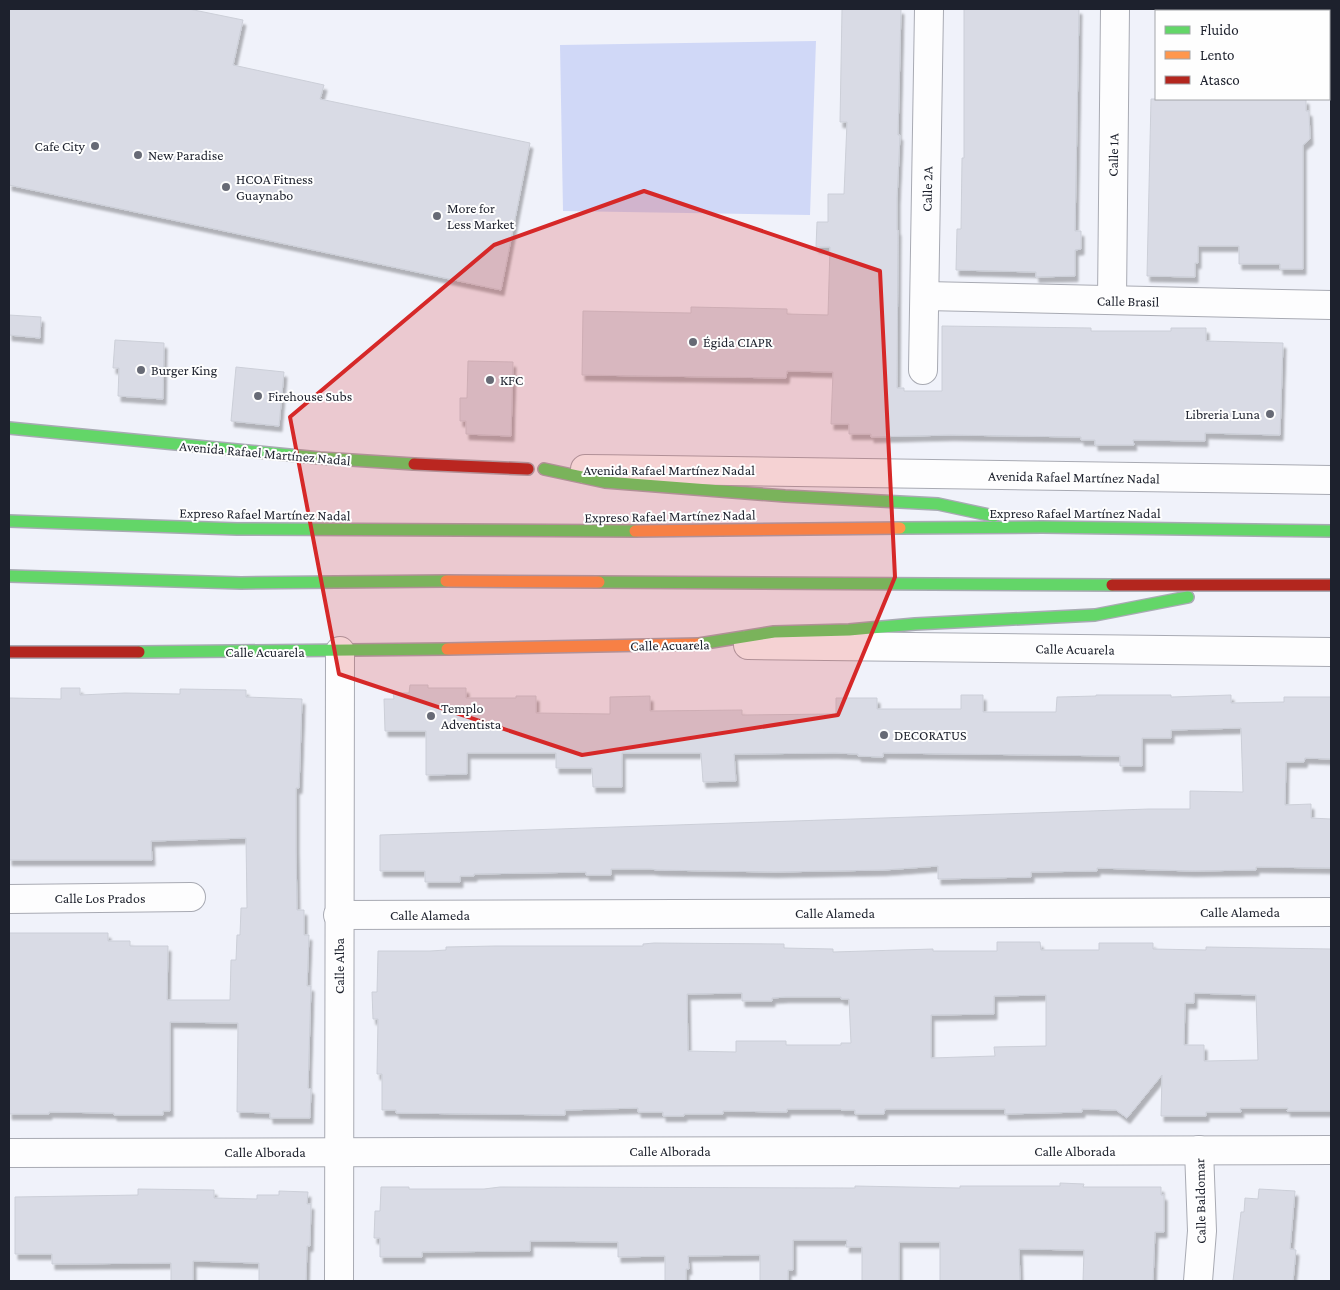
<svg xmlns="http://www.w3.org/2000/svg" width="1340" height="1290" viewBox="0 0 1340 1290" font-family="'Crimson Pro',serif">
<defs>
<filter id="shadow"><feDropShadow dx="3" dy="5.5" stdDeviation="1" flood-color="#0004"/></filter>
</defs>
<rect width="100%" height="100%" fill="#f0f2fa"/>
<polygon fill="#d0d8f7" points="816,41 810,215 563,211 560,45"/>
<g fill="#d9dbe5" stroke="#cccfd8" fill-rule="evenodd" filter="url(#shadow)">
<polygon points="9,9 189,9 243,20 233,65 324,85 320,99 530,143 501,290 9,185"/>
<polygon points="842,9 901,9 898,135 900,135 897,199 897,230 898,230 897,388 904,388 904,391 942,391 942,326 1091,328 1091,331 1171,331 1171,328 1206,328 1206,341 1283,343 1280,435 1205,433 1205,441 1133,440 1134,445 1095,445 1095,440 1081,440 1081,437 951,435 871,437 871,434 849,434 849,424 831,424 833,372 787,371 786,378 582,375 583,311 691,313 691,307 787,309 787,314 828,315 830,247 816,247 817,222 828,222 828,194 844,194 847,122 840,122"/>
<polygon points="964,9 1079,9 1075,231 1081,231 1081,249 1075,250 1075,276 1036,277 1036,272 956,270 957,229 961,229 962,158 964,158"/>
<polygon points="1151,99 1306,99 1306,111 1309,111 1310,139 1303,145 1303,269 1280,269 1280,264 1239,264 1239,246 1198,246 1198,263 1195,263 1195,277 1147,276"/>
<polygon points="9,315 41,317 40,338 9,335"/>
<polygon points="115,340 164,343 163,399 118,396 119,368 113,368"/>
<polygon points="468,361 513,362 511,436 466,434 466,421 460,421 460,398 467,398"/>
<polygon points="236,367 284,372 279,426 231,421"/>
<polygon points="410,685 428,685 428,688 466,688 466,698 516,698 516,696 536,696 536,713 610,714 610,697 650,696 650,711 742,710 742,715 836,714 836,698 877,698 877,709 961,709 961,695 983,695 983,712 1056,712 1057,697 1096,696 1096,695 1171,695 1171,697 1231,695 1231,703 1284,702 1284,697 1331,697 1331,759 1305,758 1304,762 1286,762 1285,805 1311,804 1311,818 1331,819 1331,868 1256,867 1256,870 1192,871 1097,868 1097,871 1031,872 1031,877 938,879 938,866 884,870 775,872 657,870 651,869 611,869 611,875 586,875 586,872 474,874 474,876 460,876 460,882 425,882 425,871 380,871 380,835 1149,809 1190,809 1190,791 1243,792 1241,728 1171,730 1171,738 1142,738 1142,766 1120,766 1120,756 883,753 883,757 858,756 858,754 835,753 734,754 736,781 703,782 701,753 622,753 622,787 593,787 592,768 556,768 556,753 467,753 467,774 426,775 426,731 385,731 384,699 394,699 393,693 409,693"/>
<polygon points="61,688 80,688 80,695 125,693 180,694 180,689 246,690 246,697 302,699 299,788 296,788 296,848 297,910 304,910 304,935 309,935 307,986 311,986 308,1088 311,1089 310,1118 270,1118 270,1113 237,1112 238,1023 170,1022 170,1111 163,1111 163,1115 114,1115 114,1113 49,1112 49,1114 9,1114 9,933 108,933 108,941 130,941 130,946 168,946 167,1000 230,1000 231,960 236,960 237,935 240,935 241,908 247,908 246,838 151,841 152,860 9,860 9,698 61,699"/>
<path d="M997,942h43l1,8h58v-7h54v6l53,1v-3l125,2v162h-44l1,-3h-48l1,4h-35v4h-45l1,-41 -35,43 -11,-8 -34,-1v3l-77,2v-5h-120l-1,5h-29v-4h-14v-1h-54v3l-64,-1v3h-39v2h-21v-4h-25v-4l-73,2v5l-169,-2v-3h-14v-36h-5l1,-55h-5l-1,-27h5l1,-41h52l16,-1v-3l49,-1h148v-2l11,-1 130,1v4l49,1v3l100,-3v2h64zM742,993v8h30v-3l14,-1h55v2h8l2,44h-10v2h-55v-4h-50v11l-48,-1 -1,-57zM1194,993l62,2 2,65 -54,1v-16h-20l1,-42h9zM1046,995v51l-52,1 1,9 -64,2v-43l63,-1v-18z"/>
<polygon points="1060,1183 1084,1184 1083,1187 1161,1187 1161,1195 1164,1195 1164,1232 1155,1232 1153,1281 1083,1281 1084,1250 1019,1249 1020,1281 940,1281 940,1242 899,1242 899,1281 862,1281 862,1247 846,1247 847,1240 793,1240 793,1270 788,1270 788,1281 760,1281 760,1255 688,1256 689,1269 686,1269 686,1281 665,1281 665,1256 618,1257 618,1242 530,1241 530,1251 422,1252 422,1257 380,1257 380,1238 374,1238 375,1211 380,1211 381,1187 409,1187 409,1189 484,1189 500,1187 855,1188 855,1186 960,1188 960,1186 1060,1186"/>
<polygon points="138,1189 214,1190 214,1198 257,1199 257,1195 279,1195 279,1191 308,1192 307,1204 311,1204 310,1246 307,1246 306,1281 259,1281 259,1263 193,1261 193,1281 171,1281 171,1263 52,1264 52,1254 15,1254 15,1197 138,1195"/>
<polygon points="1259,1189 1295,1191 1290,1249 1296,1250 1293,1281 1233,1281 1241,1212 1244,1212 1245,1198 1258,1199"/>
</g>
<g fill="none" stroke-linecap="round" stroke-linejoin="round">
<g stroke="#a8aab3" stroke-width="30">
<g id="street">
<polyline points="925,296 1331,305"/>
<polyline points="1112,300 1115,9"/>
<polyline points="923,370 929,9"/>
<path d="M585,469c249,2 498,8 746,11"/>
<polyline points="748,645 1331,652"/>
<polyline points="9,899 191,897"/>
<polyline points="338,915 1331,912"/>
<polyline points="9,1153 1331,1150"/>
<polyline points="339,1281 340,651"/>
<polyline points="1198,1281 1202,1231 1199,1150"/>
</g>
</g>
<g stroke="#a8aab3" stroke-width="14">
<g id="fast">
<polyline points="9,428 320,458 414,464"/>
<polyline points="544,469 605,482 785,496 938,504 994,516"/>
<polyline points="9,521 237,529 635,531"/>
<polyline points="900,528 1042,527 1331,531"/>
<polyline points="9,576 241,583 446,581"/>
<polyline points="599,582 1112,585"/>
<polyline points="699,644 774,632 849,630 915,624 1095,615 1188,597"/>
<polyline points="139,652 447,649"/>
</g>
</g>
<g stroke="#a8aab3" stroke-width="14">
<g id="slow">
<polyline points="635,531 900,528"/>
<polyline points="446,581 599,582"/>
<polyline points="447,649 699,644"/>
</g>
</g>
<g stroke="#a8aab3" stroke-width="14">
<g id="jam">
<polyline points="414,464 528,469"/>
<polyline points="1112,585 1331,585"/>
<polyline points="9,652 139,652"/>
</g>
</g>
<use href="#street" stroke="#fdfdfe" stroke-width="28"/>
<use href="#fast" stroke="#63d668" stroke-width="11"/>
<use href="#slow" stroke="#ff974d" stroke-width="11"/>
<use href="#jam" stroke="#b3261e" stroke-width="11"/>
</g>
<path fill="#d62828" fill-opacity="0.2" stroke="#d62828" stroke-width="4" stroke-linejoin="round" d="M644,191l236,80 15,306 -57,138 -256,40 -243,-81 -49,-257 204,-172z"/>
<g fill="#676a75" stroke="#fefefe" stroke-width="2">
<circle cx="95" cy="146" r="5"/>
<circle cx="138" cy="155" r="5"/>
<circle cx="226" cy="187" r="5"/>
<circle cx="437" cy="216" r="5"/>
<circle cx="693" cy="342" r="5"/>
<circle cx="141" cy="370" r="5"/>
<circle cx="490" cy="380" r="5"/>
<circle cx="258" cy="396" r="5"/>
<circle cx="1270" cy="414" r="5"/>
<circle cx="431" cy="716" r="5"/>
<circle cx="884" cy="735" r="5"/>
</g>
<g text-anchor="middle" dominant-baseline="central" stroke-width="4" stroke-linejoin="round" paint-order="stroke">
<g font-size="14" fill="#1d212d" stroke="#fefefe" text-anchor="start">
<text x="85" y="146" text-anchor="end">Cafe City</text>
<text x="148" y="155">New Paradise</text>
<text x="236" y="179">HCOA Fitness<tspan x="236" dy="16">Guaynabo</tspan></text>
<text x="447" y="208">More for<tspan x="447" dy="16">Less Market</tspan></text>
<text x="703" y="342">Égida CIAPR</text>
<text x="151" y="370">Burger King</text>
<text x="500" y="380">KFC</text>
<text x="268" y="396">Firehouse Subs</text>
<text x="1260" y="414" text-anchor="end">Libreria Luna</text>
<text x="441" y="708">Templo<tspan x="441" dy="16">Adventista</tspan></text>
<text x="894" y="735">DECORATUS</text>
</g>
<g font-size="14" fill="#1d212d" stroke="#fefefe">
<text transform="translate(1113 155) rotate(-89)">Calle 1A</text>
<text transform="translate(927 189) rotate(-89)">Calle 2A</text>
<text transform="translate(1128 301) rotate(1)">Calle Brasil</text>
<text transform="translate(265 453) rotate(5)">Avenida Rafael Martínez Nadal</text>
<text x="669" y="470">Avenida Rafael Martínez Nadal</text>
<text transform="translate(1074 477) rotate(1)">Avenida Rafael Martínez Nadal</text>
<text x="1075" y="513">Expreso Rafael Martínez Nadal</text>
<text transform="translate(265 514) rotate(1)">Expreso Rafael Martínez Nadal</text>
<text transform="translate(670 516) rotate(-1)">Expreso Rafael Martínez Nadal</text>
<text transform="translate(670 645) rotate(-1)">Calle Acuarela</text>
<text transform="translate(1075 649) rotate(1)">Calle Acuarela</text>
<text x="265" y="652">Calle Acuarela</text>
<text x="100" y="898">Calle Los Prados</text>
<text x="1240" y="912">Calle Alameda</text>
<text x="835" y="913">Calle Alameda</text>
<text x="430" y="915">Calle Alameda</text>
<text transform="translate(339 966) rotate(-90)">Calle Alba</text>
<text x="670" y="1151">Calle Alborada</text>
<text x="1075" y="1151">Calle Alborada</text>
<text x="265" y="1152">Calle Alborada</text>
<text transform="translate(1200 1201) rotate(-91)">Calle Baldomar</text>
</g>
</g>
<rect width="1340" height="1290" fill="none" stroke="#1d212d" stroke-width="20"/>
<rect x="1155" y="10" width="175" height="90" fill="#fefefe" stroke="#a4a6aa"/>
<rect x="1165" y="26" width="25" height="8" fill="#63d668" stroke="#a4a6aa"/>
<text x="1200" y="35" font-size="15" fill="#1d212d">Fluido</text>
<rect x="1165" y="51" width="25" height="8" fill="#ff974d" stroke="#a4a6aa"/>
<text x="1200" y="60" font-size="15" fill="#1d212d">Lento</text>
<rect x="1165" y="76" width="25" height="8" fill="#b3261e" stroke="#a4a6aa"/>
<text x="1200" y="85" font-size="15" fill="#1d212d">Atasco</text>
</svg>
